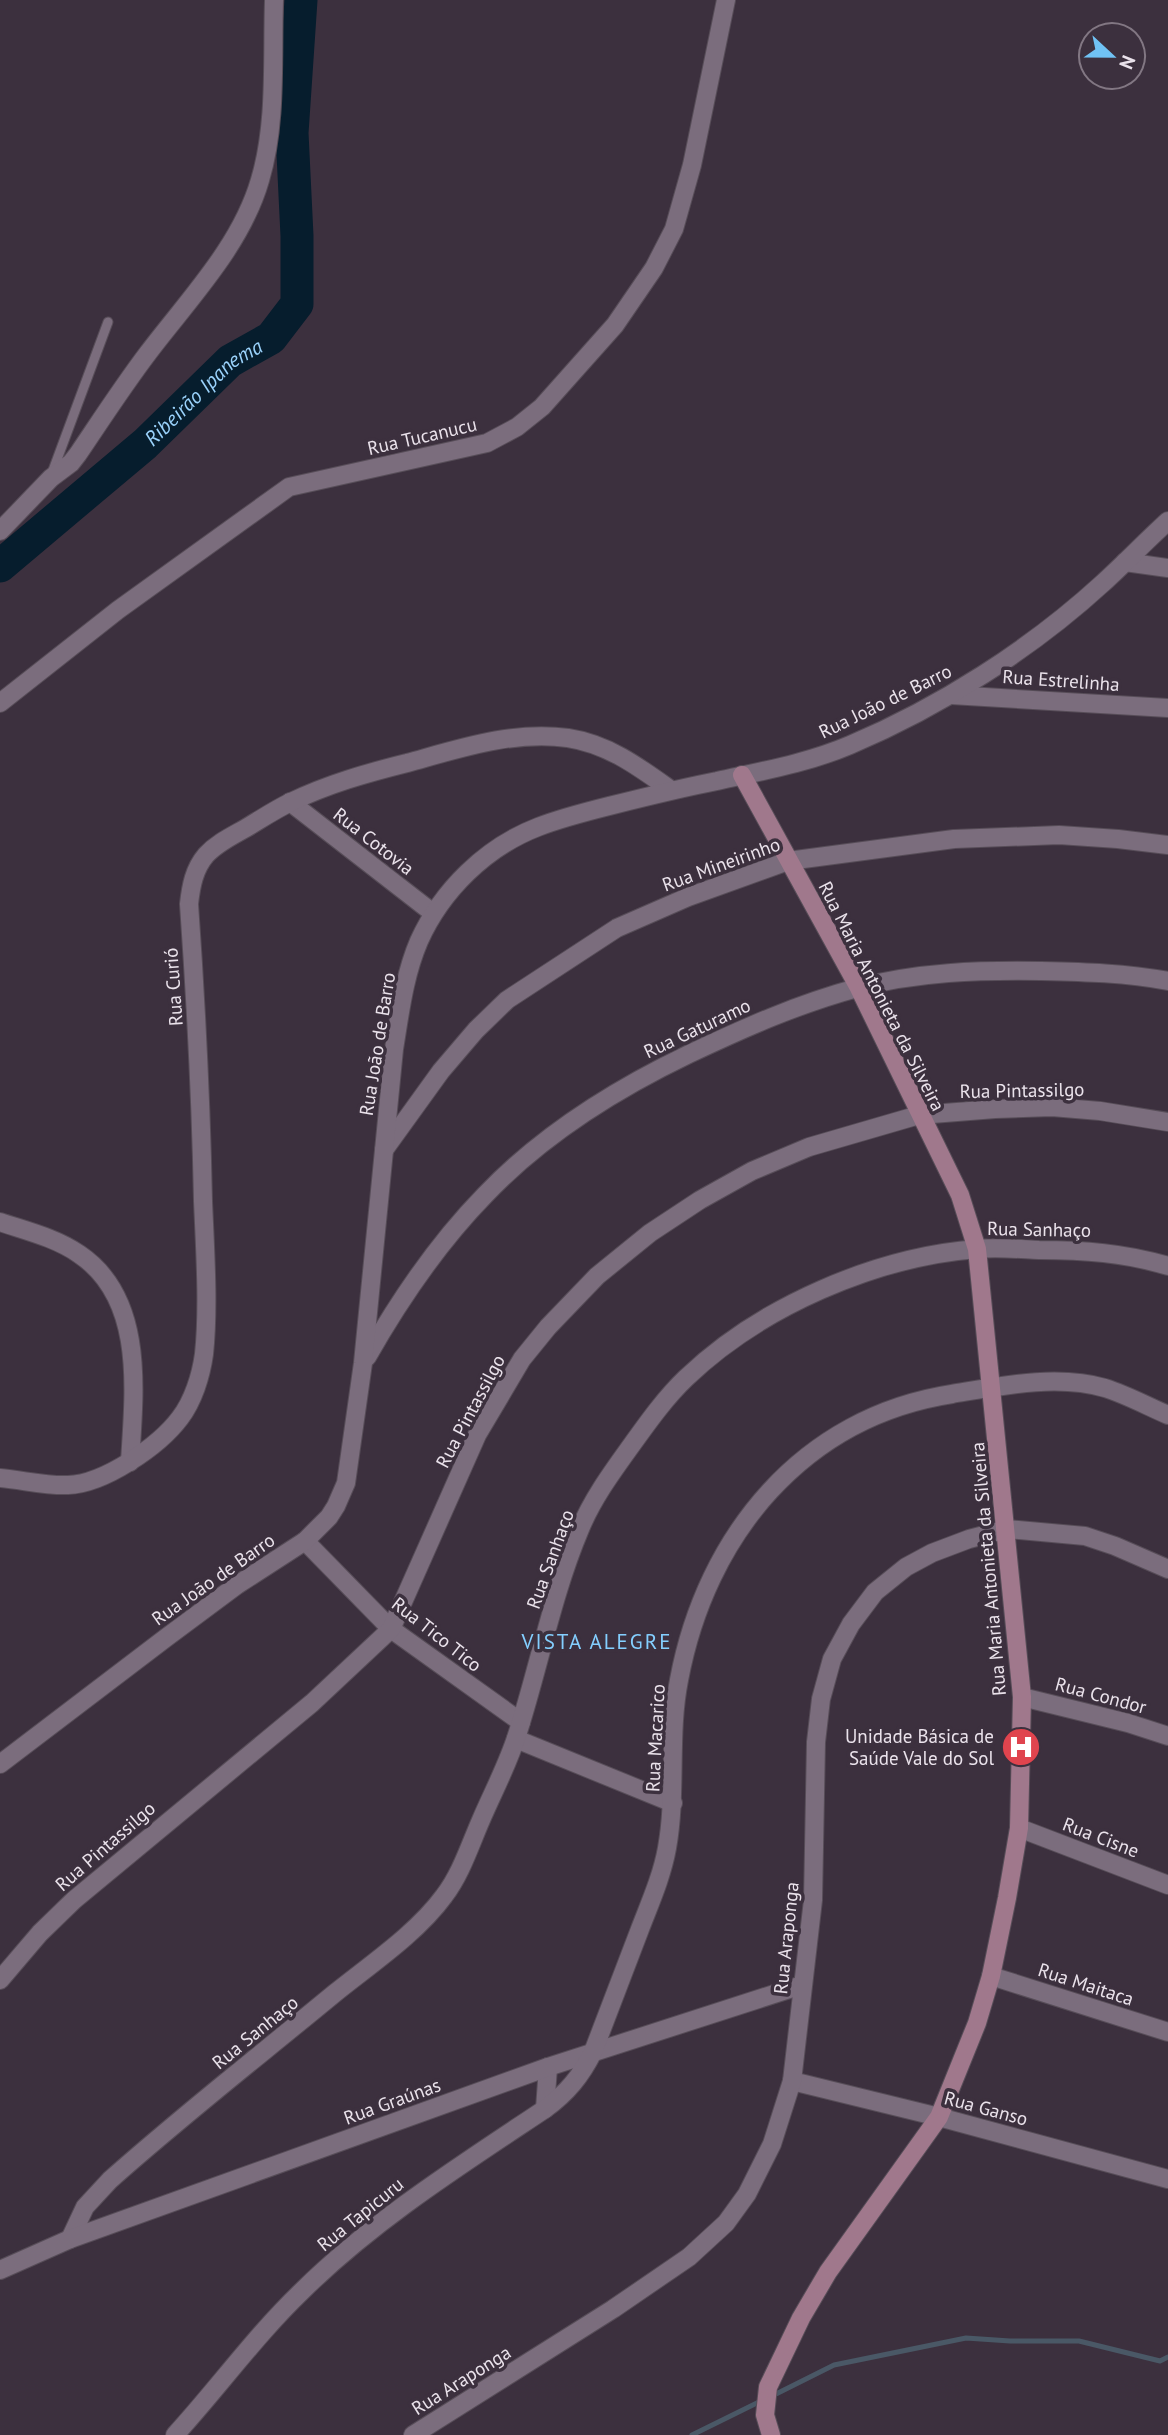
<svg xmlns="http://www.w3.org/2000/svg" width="1168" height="2435" viewBox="0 0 1168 2435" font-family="'PT Sans',sans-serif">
<rect width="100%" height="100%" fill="#3c303e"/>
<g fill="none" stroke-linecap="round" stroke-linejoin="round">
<g stroke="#4a5866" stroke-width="5">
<polyline points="772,2396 834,2365 966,2338 1010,2341 1079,2341 1160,2361 1168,2357"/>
<polyline points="692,2435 763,2400"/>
</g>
<path stroke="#061d2d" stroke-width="33" id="s1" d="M0,566l145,-122 85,-83 41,-23 26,-34v-68l-5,-103 9,-133"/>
<g stroke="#574d58" stroke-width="11">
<polyline id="lane" points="52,473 108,322"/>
</g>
<g stroke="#574d58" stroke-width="20">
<g id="street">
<path d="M0,531l51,-53 20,-15 7,-9c23,-34 45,-68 70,-101 40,-53 93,-107 112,-173 17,-57 12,-121 14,-180"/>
<polyline points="1125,562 1168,568"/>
<polyline points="951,695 1168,708"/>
<polyline points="0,703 118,610 289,487 487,443 517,427 542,407 615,325 654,268 674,229 692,165 726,0"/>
<polyline points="290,802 433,913"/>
<polyline points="384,1150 441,1071 476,1030 507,1000 617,928 688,897 788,861 954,839 1059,835 1118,839 1168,845"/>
<path d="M0,1222c27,9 56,16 79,32 67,45 55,139 51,208"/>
<path d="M367,1357c33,-58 71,-114 118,-162 58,-61 129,-105 204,-141 55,-26 109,-50 168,-66 60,-16 122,-18 184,-17 43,1 85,2 127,10"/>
<path d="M0,1478c23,2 46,8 68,7 36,-1 91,-39 112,-67 13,-17 21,-42 24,-64 5,-47 1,-105 -1,-153 -2,-100 -7,-198 -14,-297 2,-18 5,-35 17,-49 11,-12 26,-19 40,-27 15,-9 30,-19 45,-26 37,-18 76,-29 116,-39 51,-14 107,-33 161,-25 40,6 71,29 103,52"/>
<polyline points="305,1541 391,1629 521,1722"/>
<polyline points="1022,1697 1128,1723 1168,1736"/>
<polyline points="516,1739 673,1803"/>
<path d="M0,1764l167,-127 70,-52 68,-44 24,-24 7,-11 10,-23 17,-120 31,-314c6,-36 10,-73 25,-108 23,-51 67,-94 119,-114 23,-9 47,-15 71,-21 36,-9 72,-18 108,-25 45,-10 91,-18 133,-36 90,-38 181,-96 253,-162 22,-20 43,-42 65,-62"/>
<polyline points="1019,1828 1168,1885"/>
<polyline points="991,1976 1168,2032"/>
<polyline points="0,1980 40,1933 74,1900 312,1703 391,1629 477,1435 522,1359 548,1327 597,1276 650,1233 700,1200 752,1171 809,1147 919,1115 995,1109 1052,1107 1100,1111 1168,1122"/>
<polyline points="792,2081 939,2117 1168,2179"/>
<polyline points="545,2109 548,2067"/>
<path d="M70,2239l15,-32 25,-27c73,-65 150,-125 225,-187 36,-29 82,-60 109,-97 17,-22 26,-51 37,-76 12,-28 27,-56 36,-85 22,-68 35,-140 63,-206 12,-29 30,-54 48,-79 18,-25 36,-51 58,-72 74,-71 189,-121 291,-129 20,-2 41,0 62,1 44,0 86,3 129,16"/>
<polyline points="0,2270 70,2239 548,2067 802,1985"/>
<path d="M175,2435c43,-47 81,-100 127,-144 72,-71 159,-126 243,-182 22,-16 36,-33 48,-57 16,-41 31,-82 47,-123 10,-26 22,-53 27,-81 10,-55 1,-113 12,-168 27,-145 124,-263 273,-286 48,-8 105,-20 153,-6 22,7 42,18 63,27"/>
<polyline points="413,2435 613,2309 689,2257 726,2223 747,2194 772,2144 792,2081 813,1900 816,1742 821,1699 832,1659 851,1624 875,1592 906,1567 932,1553 969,1539 1007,1529 1085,1536 1115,1546 1168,1569"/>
</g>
</g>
<g stroke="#574d58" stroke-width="20">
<polyline id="secondary" points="742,775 859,988 960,1195 977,1249 1022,1697 1019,1828 1007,1898 991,1976 977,2023 939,2117 828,2272 801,2318 768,2387 765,2415 771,2435"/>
</g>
<use href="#lane" stroke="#7b6d7d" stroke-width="9"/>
<use href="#street" stroke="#7b6d7d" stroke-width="18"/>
<use href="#secondary" stroke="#a0788c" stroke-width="18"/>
</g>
<defs>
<g id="hospital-disc" transform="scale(2.0125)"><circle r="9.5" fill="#e0444e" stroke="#3c303e"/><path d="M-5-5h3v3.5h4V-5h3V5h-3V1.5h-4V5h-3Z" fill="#fff"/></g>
</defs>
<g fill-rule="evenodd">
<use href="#hospital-disc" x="1021" y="1747"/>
</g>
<g text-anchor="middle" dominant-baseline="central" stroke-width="7" stroke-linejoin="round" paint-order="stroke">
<g font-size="19" fill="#eae2eb" stroke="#3c303e">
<text transform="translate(422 436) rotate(-13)">Rua Tucanucu</text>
<text transform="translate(1061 680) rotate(4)">Rua Estrelinha</text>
<text transform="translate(885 701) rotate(-26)">Rua João de Barro</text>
<text transform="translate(374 841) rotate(38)">Rua Cotovia</text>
<text transform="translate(721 864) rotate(-20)">Rua Mineirinho</text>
<text transform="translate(173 987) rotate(-94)">Rua Curió</text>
<text transform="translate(882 996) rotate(63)">Rua Maria Antonieta da Silveira</text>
<text transform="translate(697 1028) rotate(-25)">Rua Gaturamo</text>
<text transform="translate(377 1044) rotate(-81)">Rua João de Barro</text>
<text transform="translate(1022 1090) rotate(-1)">Rua Pintassilgo</text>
<text transform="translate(1039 1229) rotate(1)">Rua Sanhaço</text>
<text transform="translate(470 1411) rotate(-62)">Rua Pintassilgo</text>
<text transform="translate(550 1559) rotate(-70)">Rua Sanhaço</text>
<text transform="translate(988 1569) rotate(-95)">Rua Maria Antonieta da Silveira</text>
<text transform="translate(213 1579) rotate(-35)">Rua João de Barro</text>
<text transform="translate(437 1634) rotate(38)">Rua Tico Tico</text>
<text transform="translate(1101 1695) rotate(15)">Rua Condor</text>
<text transform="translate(655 1738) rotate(-87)">Rua Macarico</text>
<text transform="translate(1101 1837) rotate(21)">Rua Cisne</text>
<text transform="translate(105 1846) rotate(-41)">Rua Pintassilgo</text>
<text transform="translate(786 1938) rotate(-84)">Rua Araponga</text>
<text transform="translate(1086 1984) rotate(18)">Rua Maitaca</text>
<text transform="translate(255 2032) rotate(-39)">Rua Sanhaço</text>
<text transform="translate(392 2101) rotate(-20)">Rua Graúnas</text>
<text transform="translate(986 2108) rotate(15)">Rua Ganso</text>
<text transform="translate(360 2214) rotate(-39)">Rua Tapicuru</text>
<text transform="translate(461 2380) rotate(-32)">Rua Araponga</text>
</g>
<g font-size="19" fill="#eae2eb" stroke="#3c303e" text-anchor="end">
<text x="994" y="1736">Unidade Básica de<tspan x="994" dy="22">Saúde Vale do Sol</tspan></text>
</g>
<g font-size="21" font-style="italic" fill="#9ad2fb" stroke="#3c303e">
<text stroke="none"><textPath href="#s1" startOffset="268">Ribeirão Ipanema</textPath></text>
</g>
<g font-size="21" letter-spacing="2" fill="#84cfff" stroke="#3c303e">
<text x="597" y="1641">VISTA ALEGRE</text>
</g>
</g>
<g transform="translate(1112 56) rotate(112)"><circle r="33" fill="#3c303e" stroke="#827783" stroke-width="2"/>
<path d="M0-5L12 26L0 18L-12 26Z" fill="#70c2f4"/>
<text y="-10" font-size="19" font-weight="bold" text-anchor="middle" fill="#eae2eb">N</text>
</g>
</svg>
